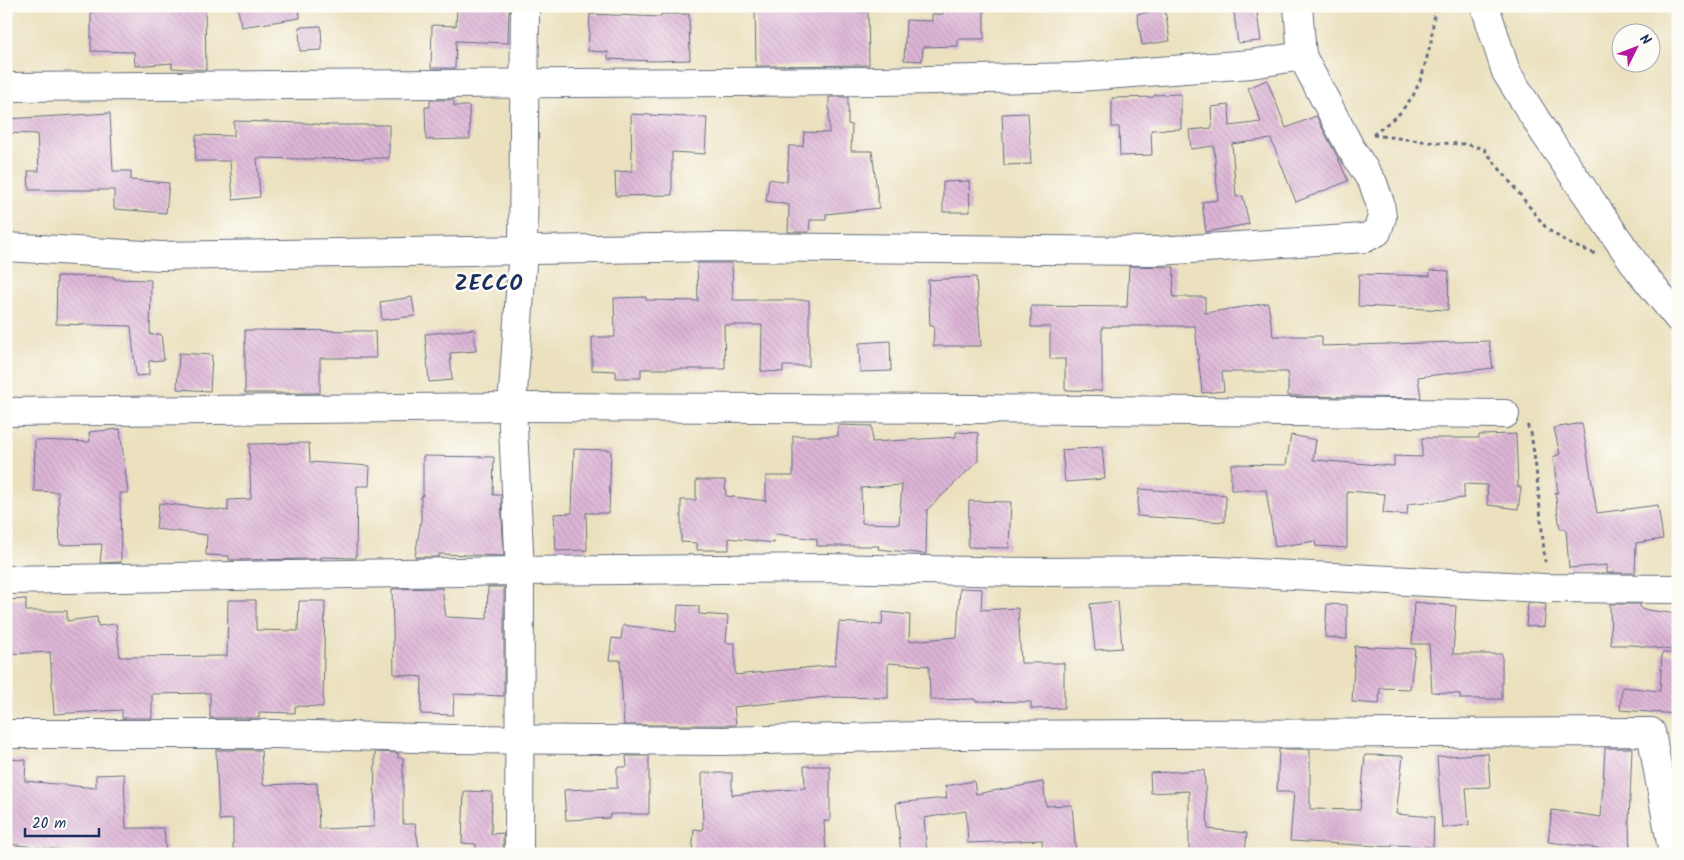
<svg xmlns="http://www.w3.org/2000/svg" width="1684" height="860" viewBox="0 0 1684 860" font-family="Kalam,sans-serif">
<defs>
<pattern id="building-back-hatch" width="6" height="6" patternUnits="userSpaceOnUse" patternTransform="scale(1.25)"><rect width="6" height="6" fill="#ddb5d6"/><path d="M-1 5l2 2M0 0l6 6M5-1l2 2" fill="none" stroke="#bd9cba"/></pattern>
</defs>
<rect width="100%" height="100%" fill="#fdfcf7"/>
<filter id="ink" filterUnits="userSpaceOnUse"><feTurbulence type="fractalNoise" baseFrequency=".02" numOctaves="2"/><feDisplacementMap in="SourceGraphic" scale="10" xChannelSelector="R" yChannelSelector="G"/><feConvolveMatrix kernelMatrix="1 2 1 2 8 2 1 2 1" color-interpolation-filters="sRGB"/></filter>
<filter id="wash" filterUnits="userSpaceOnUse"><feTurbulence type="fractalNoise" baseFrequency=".0096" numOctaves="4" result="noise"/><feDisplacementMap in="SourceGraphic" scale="20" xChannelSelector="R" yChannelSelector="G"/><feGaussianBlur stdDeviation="1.12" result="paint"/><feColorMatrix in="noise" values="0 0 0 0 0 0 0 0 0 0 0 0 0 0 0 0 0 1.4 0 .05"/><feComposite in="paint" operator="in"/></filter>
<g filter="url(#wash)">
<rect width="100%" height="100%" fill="#ebe1bf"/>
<g id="blocks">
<g fill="url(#building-back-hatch)" fill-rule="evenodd">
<polygon points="91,6 205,6 206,70 172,68 172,63 135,66 134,52 91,51"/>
<polygon points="249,6 299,6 300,18 241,27 238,8"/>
<polygon points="457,6 509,6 508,43 456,41 455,68 431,68 432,25 456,26"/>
<polygon points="755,6 823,6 822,12 868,12 869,65 756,66"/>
<polygon points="943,6 984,6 984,39 958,39 958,46 923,47 922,61 904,60 906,20 932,21 932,14 943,14"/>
<polygon points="1233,6 1256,6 1261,41 1238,43"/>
<polygon points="1165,10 1170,41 1142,45 1137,14"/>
<polygon points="590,14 661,17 661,14 689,14 690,60 652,61 608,59 608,52 588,51"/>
<polygon points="321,26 322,50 300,51 299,27"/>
<polygon points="1267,80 1286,128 1316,116 1338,158 1348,181 1296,202 1271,139 1232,144 1236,197 1243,196 1249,224 1206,232 1202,202 1218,200 1214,146 1191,149 1189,130 1212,128 1211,107 1229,105 1230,126 1261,122 1248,88"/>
<polygon points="1181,94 1181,129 1151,130 1152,155 1120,156 1119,127 1112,127 1112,98 1154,97 1154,95"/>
<polygon points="829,97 848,97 848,124 852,125 851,151 872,151 879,208 826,214 826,220 810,220 809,232 788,232 789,205 766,201 769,179 787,182 789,146 803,146 804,132 829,133"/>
<polygon points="430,100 454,100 454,106 469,106 470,139 426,140 425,107 430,107"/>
<polygon points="110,113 113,171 131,171 131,180 169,183 166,213 114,209 114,190 29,190 28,171 39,171 37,134 6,133 6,119"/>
<polygon points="1028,113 1031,164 1004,165 1002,114"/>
<polygon points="631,114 707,118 705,154 672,152 672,195 616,196 615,172 632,171"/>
<polygon points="234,121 304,123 325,125 389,125 389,158 303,159 257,158 260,197 233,200 230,161 195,161 196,135 234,136"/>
<polygon points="969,181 970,212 943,212 943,182"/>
<polygon points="697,263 732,263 733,300 809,300 809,366 783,366 783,372 761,371 762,325 724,325 725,369 641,369 641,378 616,378 616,371 592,370 592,337 615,337 614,298 646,297 646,300 698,301"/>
<polygon points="1129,266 1174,267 1173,297 1205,297 1205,313 1268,303 1273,336 1322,336 1322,346 1489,341 1493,368 1418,377 1421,398 1288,396 1288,372 1222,372 1224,391 1202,393 1195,326 1112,326 1112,327 1102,327 1102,391 1065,390 1065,359 1050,359 1050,327 1031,327 1031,306 1127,307"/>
<polygon points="1430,270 1449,271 1448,310 1358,306 1359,274 1430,276"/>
<polygon points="57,276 114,277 114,279 151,280 150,335 161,334 164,360 149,361 149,375 136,376 131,326 56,324"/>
<polygon points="976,277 981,346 933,346 934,326 930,326 928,280"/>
<polygon points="412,297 415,316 382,320 380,302"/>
<polygon points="474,329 476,351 450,353 452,380 429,382 425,334"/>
<polygon points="245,330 375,331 376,358 320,358 320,393 245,393"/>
<polygon points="890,341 891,371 860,372 859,343"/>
<polygon points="179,353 212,355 210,391 177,389"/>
<polygon points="1582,423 1597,513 1658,505 1663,539 1636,543 1635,573 1607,573 1607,565 1569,568 1566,529 1560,529 1555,492 1558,493 1553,457 1560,454 1554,428"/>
<path d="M838,425l34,1v16l84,-5v-5l22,1v28l-51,49 -1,44 -48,-5 1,-3h-62v-7l-42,-5 -1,9 -45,-5v12h-32v-7l-16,-1v-42h15v-20h29l1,16 40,5v-25h27v-40h45zM902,485l-3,39 -37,-1 -1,-35z"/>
<polygon points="120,429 128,493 120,493 121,562 100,563 102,544 60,545 58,492 34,491 35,440 90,442 89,432"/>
<polygon points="1516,434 1518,487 1521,487 1518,509 1488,505 1487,485 1464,484 1464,498 1408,504 1407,515 1383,513 1385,494 1347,491 1347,548 1316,546 1315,541 1275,547 1266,490 1231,490 1231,464 1286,465 1291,435 1316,440 1313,460 1394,466 1394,456 1422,457 1422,438 1479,438 1479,435"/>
<polygon points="309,443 310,462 370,466 369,486 357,486 356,558 321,557 321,559 229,560 229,556 206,555 207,535 156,529 159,503 228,511 228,500 251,499 249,444"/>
<polygon points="1102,447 1105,479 1065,482 1062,450"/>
<polygon points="574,449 611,450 609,513 586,513 587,550 556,551 554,514 572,513"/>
<polygon points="423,456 494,457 493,495 501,495 504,556 439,554 439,557 415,557 421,520 421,496 423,496"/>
<polygon points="1139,489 1226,495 1225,522 1137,516"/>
<polygon points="969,501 1011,502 1009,548 968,547"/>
<polygon points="488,587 504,587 504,696 454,694 453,715 421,714 422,677 394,674 392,589 442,588 446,617 487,619"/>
<polygon points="960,588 982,589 981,610 1018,608 1021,663 1064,663 1064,708 1031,709 1031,702 975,701 975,699 930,700 929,666 888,663 888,698 826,697 734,707 736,725 624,725 620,660 609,660 612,638 621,639 623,625 676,632 678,605 699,606 699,614 728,616 726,643 735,643 735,675 835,665 839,622 882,625 883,612 910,615 909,641 957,637"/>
<polygon points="26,599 26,611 67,611 67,621 97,617 98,626 116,624 120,657 227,656 228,600 256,600 256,630 298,631 299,601 325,601 323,707 295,706 295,713 259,712 259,718 210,718 210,693 152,694 152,718 122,718 122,710 54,714 50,652 6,654 6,600"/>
<polygon points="1118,601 1122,648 1095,650 1090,604"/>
<polygon points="1414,602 1456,606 1453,654 1502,654 1502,699 1460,699 1460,694 1432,692 1429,644 1412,644"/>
<polygon points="1528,603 1546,604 1544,627 1526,626"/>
<polygon points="1327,604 1347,605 1347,639 1325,637"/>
<polygon points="1610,604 1640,604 1641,609 1678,614 1678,651 1634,645 1611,645"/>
<polygon points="1355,646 1415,649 1410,689 1380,688 1379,704 1352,702"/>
<polygon points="1662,653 1678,653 1678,714 1620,710 1622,687 1660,691"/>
<polygon points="1605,748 1632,748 1629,822 1630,852 1548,842 1552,810 1601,817"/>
<polygon points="1279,749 1310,749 1310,809 1360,810 1365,755 1403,756 1396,814 1434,817 1433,847 1392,845 1392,847 1290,841 1294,792 1277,792"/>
<polygon points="216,750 261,750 263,785 317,783 319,829 374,827 375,752 398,753 398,758 403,758 403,824 415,824 420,854 233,854 233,819 219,820"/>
<polygon points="1488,753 1490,787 1466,788 1469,825 1442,828 1437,757"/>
<polygon points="626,756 649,756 649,814 610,814 610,818 566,820 564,790 617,788 617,767 627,767"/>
<polygon points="6,759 26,760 25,781 96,788 96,775 124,774 126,828 164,828 166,854 86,854 86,852 6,844"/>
<polygon points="804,766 830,766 830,821 824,821 826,854 692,854 694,829 703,830 702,773 732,773 732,795 805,788"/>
<polygon points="1204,770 1208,829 1247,833 1245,854 1208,851 1208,854 1189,854 1189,791 1151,793 1150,773"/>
<polygon points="974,781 976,794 1043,782 1046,806 1072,805 1076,854 1043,854 1042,840 968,843 966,811 924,818 927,854 901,854 896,803 947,798 945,786"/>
<polygon points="464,791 492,792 491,834 503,833 503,854 476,854 476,844 462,843"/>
</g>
</g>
</g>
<g filter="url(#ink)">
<use href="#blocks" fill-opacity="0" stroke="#646d80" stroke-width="1"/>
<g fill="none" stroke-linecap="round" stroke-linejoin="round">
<g stroke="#646d80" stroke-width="30">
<g id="minor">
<polyline points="1485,6 1506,72 1545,134 1639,270 1678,318"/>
<polyline points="6,87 883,81 1079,77 1251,64 1302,56"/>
<polyline points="6,247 161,256 719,247 1157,251 1365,238 1377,232 1382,217 1380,203 1373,183 1350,147 1302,56 1298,6"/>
<polyline points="6,412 512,407 977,409 1505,414"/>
<polyline points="6,580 520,571 823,568 1030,572 1216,571 1544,588 1678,589"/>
<polyline points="6,734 276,734 452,739 722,741 960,735 1651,732 1673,854"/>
<polyline points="519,854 520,571 512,407 523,250 525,6"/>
</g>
</g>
<g stroke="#646d80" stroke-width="3" stroke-dasharray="4 4" stroke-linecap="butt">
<polyline points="1373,135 1438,143 1466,144 1484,149 1547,229 1570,244 1596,254"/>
<polyline points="1373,135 1399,114 1413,96 1422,76 1431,42 1435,6"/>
<polyline points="1527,425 1531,433 1536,468 1545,562"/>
</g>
<use href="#minor" stroke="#fff" stroke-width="28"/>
</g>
</g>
<g text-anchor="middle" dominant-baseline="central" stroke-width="4.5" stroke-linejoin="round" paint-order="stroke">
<g font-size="21" font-weight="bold" letter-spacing="1" fill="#1b2f5e" stroke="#fdfcf7">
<text x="489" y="284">ZECCO</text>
</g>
</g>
<rect width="1684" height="860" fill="none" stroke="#fdfcf7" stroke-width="25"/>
<g transform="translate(1636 48) rotate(48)"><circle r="24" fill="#fdfcf7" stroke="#a3aaba"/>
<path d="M0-4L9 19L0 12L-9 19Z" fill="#b5179e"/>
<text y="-8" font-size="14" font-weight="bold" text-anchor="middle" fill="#1b2f5e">N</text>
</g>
<path d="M25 828v8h74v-8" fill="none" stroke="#1b2f5e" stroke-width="2.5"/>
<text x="32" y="828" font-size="15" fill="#1b2f5e" stroke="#fdfcf7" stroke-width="4" paint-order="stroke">20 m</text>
</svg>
